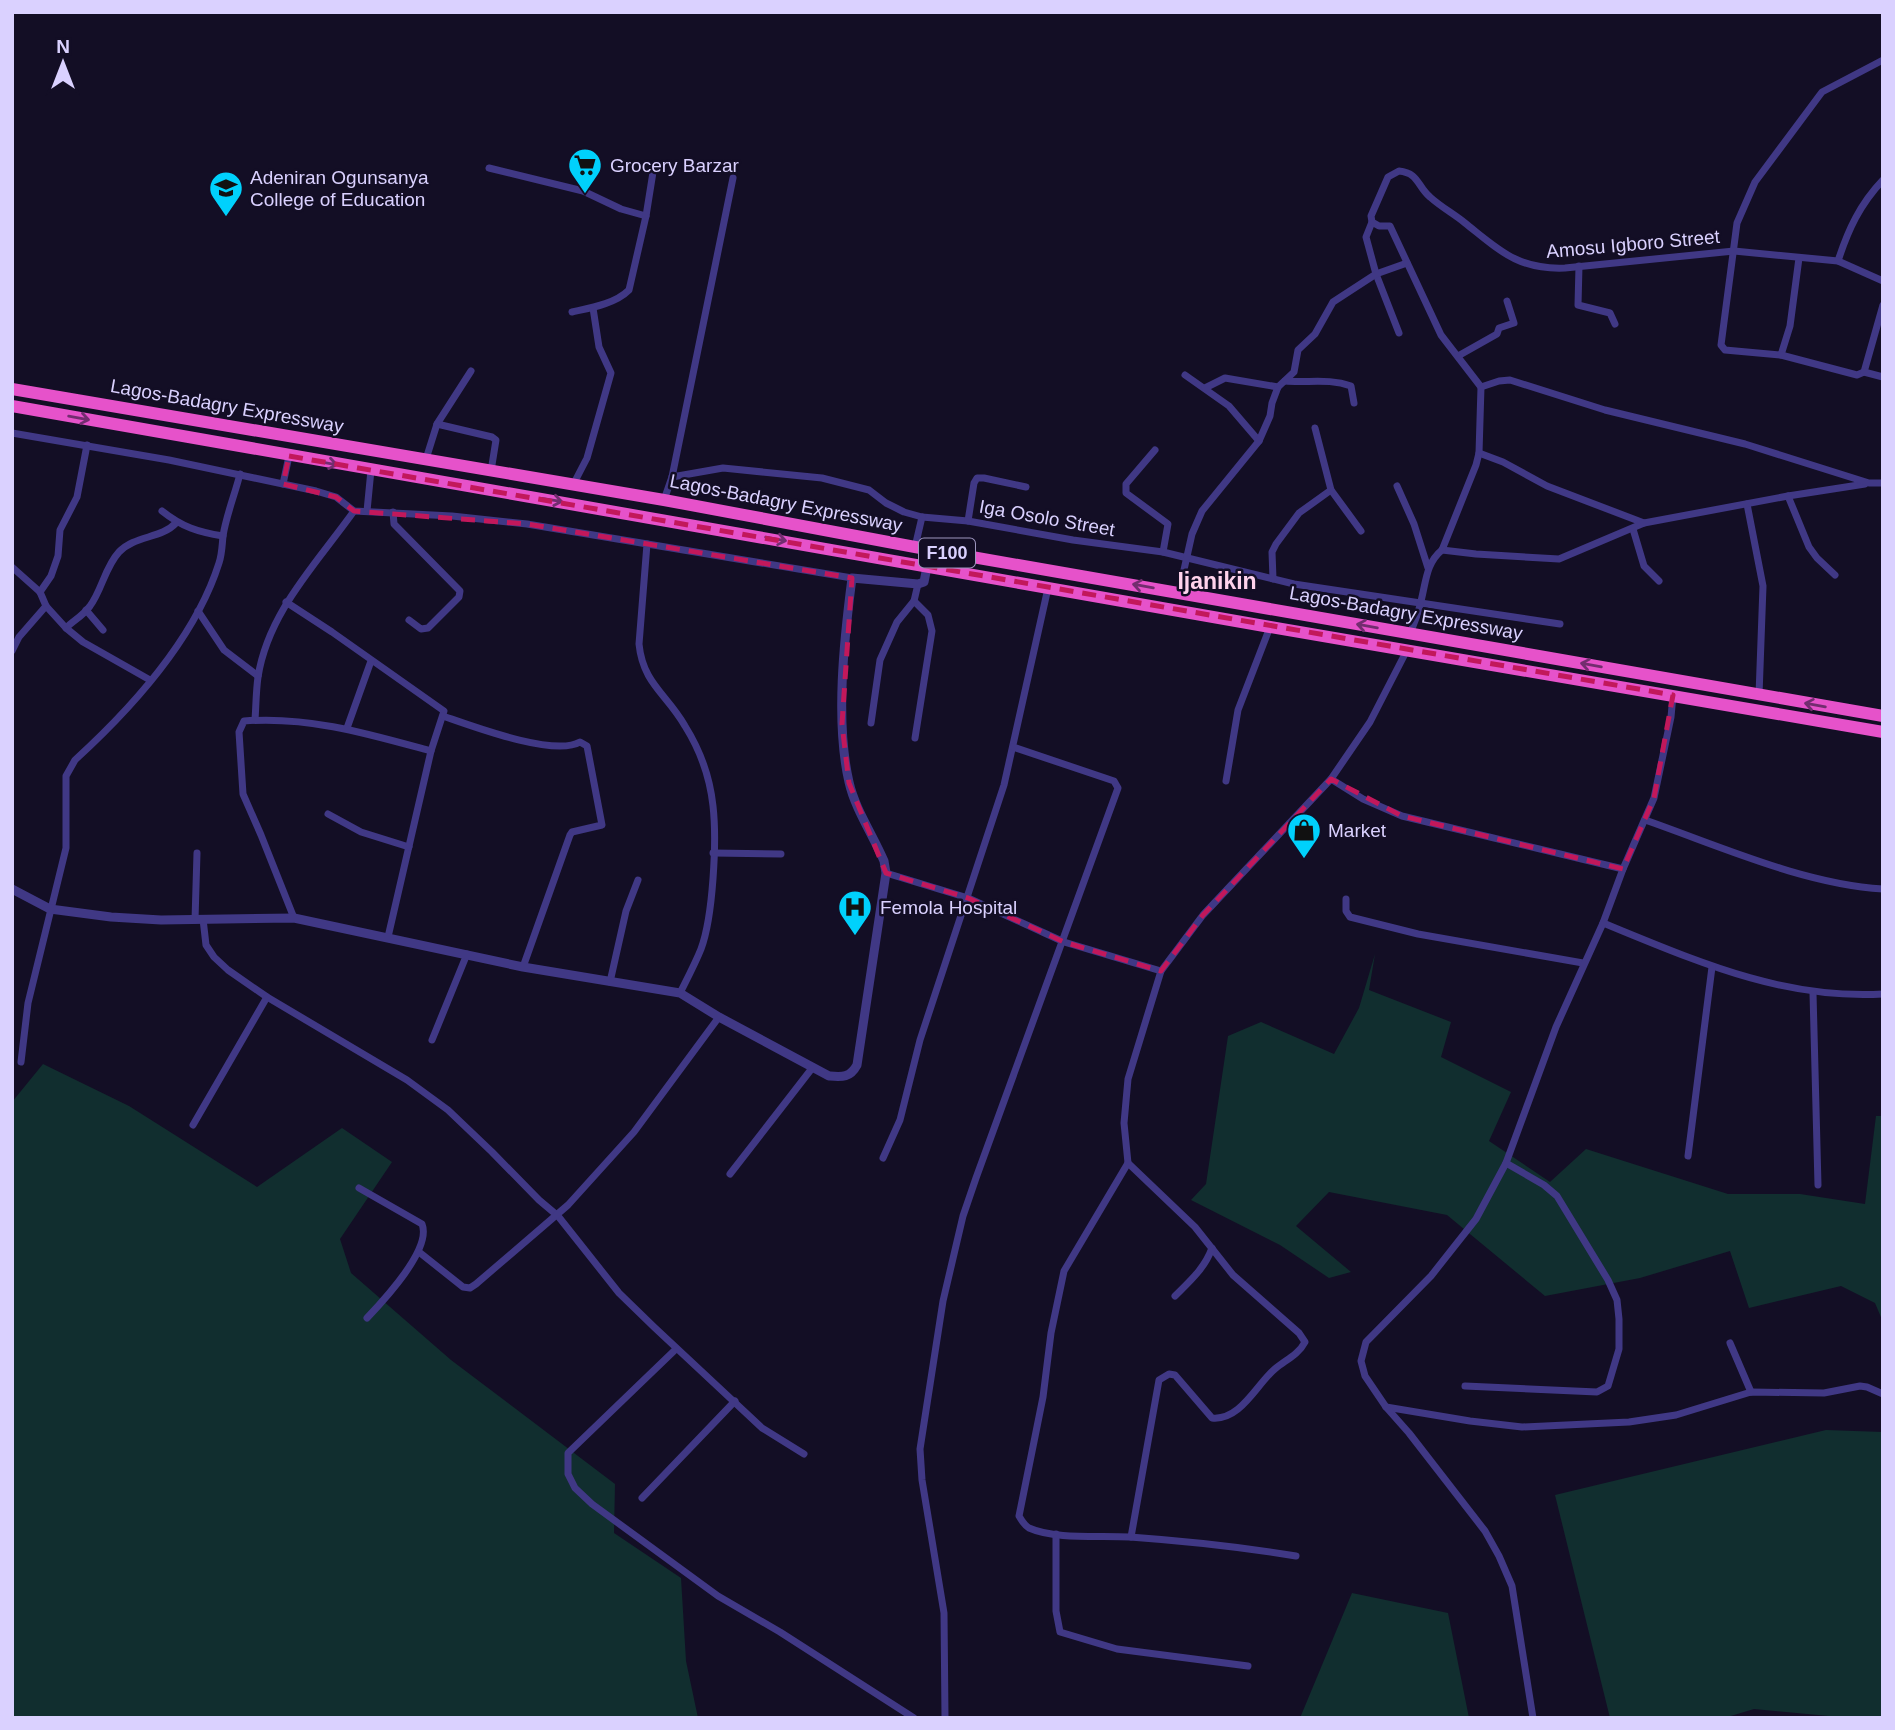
<svg xmlns="http://www.w3.org/2000/svg" width="1895" height="1730" viewBox="0 0 1895 1730" font-family="Arial,sans-serif">
<rect width="100%" height="100%" fill="#130e25"/>
<g fill="#112e2f">
<polygon points="1375,954 1369,990 1451,1022 1441,1057 1511,1092 1489,1141 1550,1182 1586,1149 1728,1194 1800,1194 1865,1204 1876,1116 1883,1116 1883,1322 1875,1303 1841,1286 1749,1308 1730,1251 1640,1278 1545,1296 1447,1215 1329,1192 1296,1226 1351,1272 1329,1278 1280,1245 1191,1200 1206,1184 1228,1036 1261,1022 1334,1054 1359,1008"/>
<polygon points="43,1064 129,1106 257,1187 342,1128 392,1162 340,1239 351,1273 451,1360 615,1484 614,1533 681,1578 686,1661 698,1718 12,1718 12,1102"/>
<polygon points="1826,1430 1883,1432 1883,1718 1850,1718 1754,1709 1724,1718 1610,1718 1555,1495"/>
<polygon points="1352,1593 1448,1613 1469,1718 1300,1718"/>
</g>
<g fill="none" stroke-linecap="round" stroke-linejoin="round">
<g stroke="#403885" stroke-width="7">
<path d="M489,168l94,23 38,18 25,7 -17,74c-14,14 -39,18 -57,22"/>
<polyline points="646,216 654,166"/>
<polyline points="1372,222 1366,237 1376,274 1399,333"/>
<polyline points="1799,258 1790,326 1781,355 1725,350 1721,345 1737,223 1755,182 1822,92 1883,60"/>
<path d="M1838,261c10,-31 22,-57 45,-81"/>
<polyline points="1579,266 1578,305 1610,313 1615,324"/>
<polyline points="1781,355 1857,375 1864,372 1883,305"/>
<polyline points="1458,356 1497,334 1499,328 1514,323 1507,301"/>
<polyline points="1864,372 1883,377"/>
<polyline points="1185,375 1229,406 1259,441"/>
<path d="M1285,381c23,2 44,-3 66,5l3,17"/>
<path d="M1481,387l-40,-52 -51,-109h-11l-7,-4 -1,-6 17,-39 11,-6c20,2 18,15 31,26 11,10 24,17 35,26 34,27 53,47 100,45l169,-17 104,10 45,20"/>
<polyline points="1205,388 1225,378 1278,387"/>
<polyline points="437,424 471,371"/>
<polyline points="1315,428 1331,490 1361,531"/>
<polyline points="12,433 169,460 316,491 336,497 354,511 452,516 527,524 852,578"/>
<polyline points="1155,450 1126,484 1126,493 1168,524 1163,552"/>
<polyline points="1479,453 1503,462 1547,486 1644,523"/>
<polyline points="426,459 437,424 492,437 496,440 491,471"/>
<polyline points="672,477 723,468 822,478 869,490 886,503 904,512 922,517 968,521 1073,540 1163,552 1294,584 1560,624"/>
<polyline points="283,484 289,456"/>
<polyline points="573,485 587,458 611,373 599,347 593,308"/>
<polyline points="1397,486 1414,524 1428,568"/>
<polyline points="1788,496 1809,547 1817,558 1835,575"/>
<polyline points="664,500 672,477 733,178"/>
<polyline points="1747,504 1763,586 1759,695"/>
<path d="M162,511c20,16 36,21 61,25"/>
<polyline points="367,511 371,470"/>
<polyline points="393,512 394,524 460,591 459,597 428,628 421,629 409,620"/>
<polyline points="968,521 974,483 977,478 984,478 1026,487"/>
<polyline points="1633,529 1644,566 1659,581"/>
<path d="M647,544l-8,100c4,40 28,50 46,82 15,24 25,52 28,80 4,35 0,111 -12,143 -6,15 -14,30 -21,44"/>
<polyline points="915,547 922,517"/>
<polyline points="1442,550 1476,554 1559,559 1644,523 1788,496 1865,484"/>
<polyline points="12,567 40,592 46,606 66,628 83,642 150,680"/>
<polyline points="1273,579 1272,552 1276,544 1299,513 1331,490"/>
<polyline points="40,592 51,576 58,556 60,530 77,497 87,445"/>
<polyline points="1179,592 1192,534 1202,511 1259,441 1270,416 1272,403 1278,387 1294,372 1298,350 1315,334 1333,302 1376,274 1407,263"/>
<polyline points="914,601 928,615 932,631 915,738"/>
<polyline points="286,602 332,632 444,711 431,751 388,937"/>
<polyline points="86,610 103,630"/>
<polyline points="198,611 224,650 258,676"/>
<path d="M66,628c7,-7 18,-13 24,-22 12,-16 15,-39 29,-54 16,-17 42,-13 57,-29"/>
<path d="M1410,634c4,-11 9,-22 11,-33 5,-19 5,-38 21,-51l34,-85 3,-12 2,-66 18,-6 11,-1 95,30 140,34 124,39h14"/>
<polyline points="12,651 19,637 46,606"/>
<path d="M443,716c29,10 111,41 137,26l7,4 15,79 -30,7 -2,3 -47,132"/>
<path d="M255,720c1,-14 1,-29 3,-43 10,-65 59,-114 96,-166"/>
<polyline points="871,723 880,660 897,622 914,601 918,584"/>
<polyline points="347,728 371,661"/>
<polyline points="1331,779 1363,799 1402,816 1623,869"/>
<polyline points="1226,781 1238,710 1270,627"/>
<polyline points="328,814 361,832 409,847"/>
<path d="M1645,820c75,26 158,64 238,69"/>
<polyline points="713,853 781,854"/>
<polyline points="886,873 968,898 1064,942 1161,971"/>
<polyline points="1346,899 1346,911 1350,917 1418,934 1583,963"/>
<path d="M294,918l-33,-83 -18,-41 -4,-62 5,-11c65,-5 125,13 187,30"/>
<polyline points="203,919 206,945 214,957 228,970 267,997 407,1080 448,1110 492,1152 539,1200 558,1216 619,1293 654,1327 762,1428 804,1454"/>
<polyline points="195,920 197,853"/>
<path d="M1603,923c91,37 179,77 280,71"/>
<polyline points="610,982 626,911 638,880"/>
<polyline points="1813,993 1818,1185"/>
<polyline points="432,1040 467,954"/>
<path d="M21,1062l7,-59 38,-155v-72l9,-16c58,-53 120,-121 144,-197 3,-9 3,-17 4,-27 3,-20 12,-42 17,-62"/>
<polyline points="193,1125 267,997"/>
<polyline points="1688,1156 1712,967"/>
<polyline points="883,1158 900,1120 920,1040 1004,785 1048,588"/>
<path d="M1128,1163l67,64 38,48 66,58 6,9c-6,12 -19,18 -29,26 -19,15 -35,53 -64,50l-37,-43 -6,-1 -10,6 -28,157"/>
<polyline points="730,1174 813,1067"/>
<path d="M359,1188l63,36c10,25 -38,76 -55,94"/>
<polyline points="419,1252 463,1287 470,1288 476,1284 568,1205 634,1132 719,1017"/>
<path d="M1175,1296c15,-15 30,-28 37,-48"/>
<polyline points="1730,1343 1751,1392"/>
<polyline points="676,1349 568,1453 568,1474 575,1488 592,1504 718,1596 780,1632 914,1718"/>
<polyline points="1465,1386 1597,1392 1608,1386 1619,1349 1619,1319 1617,1300 1608,1280 1557,1196 1544,1185 1506,1163"/>
<polyline points="1386,1407 1470,1421 1522,1427 1629,1422 1676,1415 1751,1392 1824,1393 1860,1386 1867,1387 1883,1394"/>
<polyline points="642,1498 735,1401"/>
<polyline points="1056,1534 1056,1611 1060,1632 1117,1649 1248,1666"/>
<path d="M1296,1556c-55,-9 -110,-15 -166,-19 -29,-2 -74,3 -101,-9 -5,-3 -7,-7 -10,-12l24,-119 8,-64 13,-62 64,-108 -4,-40 4,-44 33,-108 42,-56 128,-136 39,-57 37,-72"/>
<polyline points="945,1718 944,1613 922,1480 920,1449 943,1301 963,1216 976,1178 1118,788 1114,781 1013,747"/>
<polyline points="1533,1718 1512,1586 1499,1556 1485,1531 1409,1433 1386,1407 1365,1376 1361,1361 1366,1342 1431,1276 1476,1219 1506,1163 1556,1027 1603,923 1623,869 1654,798 1671,717 1673,695"/>
</g>
<path stroke="#403885" stroke-width="9" d="M12,889l38,20 61,8 50,3 133,-2 229,49 157,26 39,24 110,59c13,1 21,2 28,-11l29,-192 -2,-12c-11,-26 -29,-52 -35,-79 -14,-61 -5,-142 3,-204l66,6 6,-2 3,-15"/>
<g stroke="#e652ca" stroke-width="12">
<polyline points="12,389 664,500 915,547 1883,716"/>
<polyline points="12,406 1270,627 1883,732"/>
</g>
</g>
<defs><path id="oneway-shaft" d="M-6 0H5M1.5-3L5.5 0L1.5 3" fill="none" stroke-width="1.6" stroke-linecap="round" stroke-linejoin="round" transform="scale(1.75)"/></defs>
<g stroke="#722d6f">
<use href="#oneway-shaft" transform="translate(79 418) rotate(10)"/>
<use href="#oneway-shaft" transform="translate(327 463) rotate(10)"/>
<use href="#oneway-shaft" transform="translate(552 500) rotate(9)"/>
<use href="#oneway-shaft" transform="translate(776 539) rotate(10)"/>
<use href="#oneway-shaft" transform="translate(1143 586) rotate(-170)"/>
<use href="#oneway-shaft" transform="translate(1367 626) rotate(-170)"/>
<use href="#oneway-shaft" transform="translate(1591 665) rotate(-170)"/>
<use href="#oneway-shaft" transform="translate(1815 705) rotate(-170)"/>
</g>
<path fill="none" stroke="#c2185b" stroke-width="5" stroke-dasharray="14 9" stroke-linejoin="round" d="M289,456l1384,239 -19,103 -31,71 -221,-53 -71,-37 -128,136 -42,56 -97,-29 -96,-44 -82,-25 -37,-90 -3,-25 -4,-34 10,-146 -325,-54 -173,-13 -18,-14 -53,-13z"/>
<defs>
<g id="supermarket-pin" transform="scale(1.75)"><path d="M0 17L-7.5 6A9.5 9.5 0 1 1 7.5 6Z" fill="#00d1fc" stroke="#130e25"/><path d="M-6-5.5h2.5l.6 2H6L4.5 2H-2.5L-4.4-4H-6ZM-1.5 3.2a1.3 1.3 0 1 0 .1 0ZM3 3.2a1.3 1.3 0 1 0 .1 0Z" fill="#111"/></g>
<g id="school-pin" transform="scale(1.75)"><path d="M0 17L-7.5 6A9.5 9.5 0 1 1 7.5 6Z" fill="#00d1fc" stroke="#130e25"/><path d="M0-5L7-2L0 1L-7-2ZM-4 1L0 2.5L4 1V4Q0 6-4 4Z" fill="#111"/></g>
<g id="shop-pin" transform="scale(1.75)"><path d="M0 17L-7.5 6A9.5 9.5 0 1 1 7.5 6Z" fill="#00d1fc" stroke="#130e25"/><path d="M-5-2.5h2.3a2.7 3.5 0 0 1 5.4 0H5L5.5 6h-11ZM-1.5-2.5h3a1.5 2.3 0 0 0-3 0Z" fill="#111"/></g>
<g id="hospital-pin" transform="scale(1.75)"><path d="M0 17L-7.5 6A9.5 9.5 0 1 1 7.5 6Z" fill="#00d1fc" stroke="#130e25"/><path d="M-5-5h3v3.5h4V-5h3V5h-3V1.5h-4V5h-3Z" fill="#111"/></g>
</defs>
<g fill-rule="evenodd">
<use href="#supermarket-pin" x="585" y="165"/>
<use href="#school-pin" x="226" y="188"/>
<use href="#shop-pin" x="1304" y="830"/>
<use href="#hospital-pin" x="855" y="907"/>
</g>
<g text-anchor="middle" dominant-baseline="central" stroke-width="5" stroke-linejoin="round" paint-order="stroke">
<rect fill="#130e25" stroke="#9e96be" stroke-width="2" x="919" y="538.5" width="56" height="29" rx="5"/>
<g font-size="18" font-weight="bold" fill="#dad1ff">
<text x="947" y="553">F100</text>
</g>
<g font-size="19" fill="#dad1ff" stroke="#130e25" text-anchor="start">
<text x="610" y="165">Grocery Barzar</text>
<text x="250" y="177">Adeniran Ogunsanya<tspan x="250" dy="22">College of Education</tspan></text>
<text x="1328" y="830">Market</text>
<text x="880" y="907">Femola Hospital</text>
</g>
<g font-size="19" fill="#dad1ff" stroke="#130e25">
<text transform="translate(1633 244) rotate(-5)">Amosu Igboro Street</text>
<text transform="translate(227 406) rotate(10)">Lagos-Badagry Expressway</text>
<text transform="translate(786 503) rotate(11)">Lagos-Badagry Expressway</text>
<text transform="translate(1047 518) rotate(10)">Iga Osolo Street</text>
<text transform="translate(1406 613) rotate(10)">Lagos-Badagry Expressway</text>
</g>
<g font-size="23" font-weight="bold" fill="#ffd3ec" stroke="#130e25">
<text x="1217" y="581">Ijanikin</text>
</g>
</g>
<rect width="1895" height="1730" fill="none" stroke="#dad1ff" stroke-width="28"/>
<g transform="translate(63 63)" stroke="#130e25" stroke-width="5" paint-order="stroke">
<path d="M0-5L12 26L0 18L-12 26Z" fill="#dad1ff"/>
<text y="-10" font-size="19" font-weight="bold" text-anchor="middle" fill="#dad1ff">N</text>
</g>
</svg>
